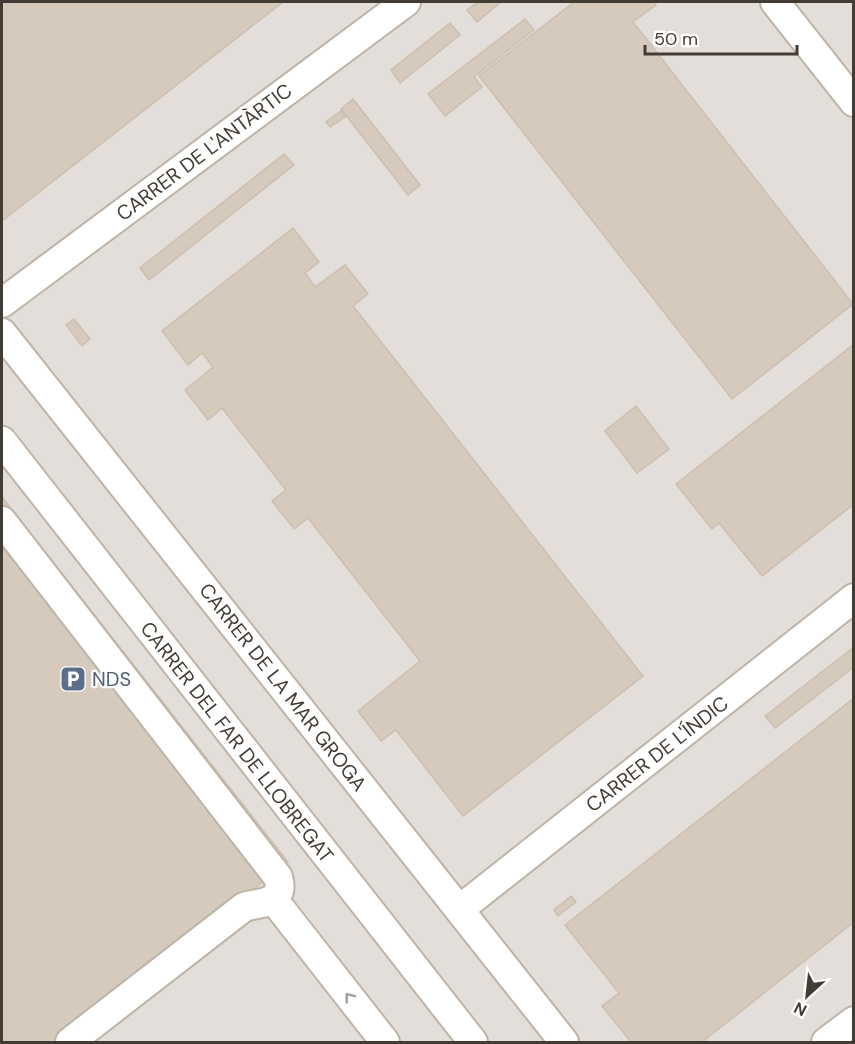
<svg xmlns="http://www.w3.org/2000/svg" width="855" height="1044" viewBox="0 0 855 1044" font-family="'DM Sans',sans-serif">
<rect width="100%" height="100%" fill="#f1ede4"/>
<rect fill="#e3ded9" x="2" y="2" width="851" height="1040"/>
<g fill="#d6cabd" stroke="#cdbfad" stroke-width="1.5">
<polygon points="2,2 283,2 2,221"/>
<polygon points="478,2 501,2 477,22 467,10"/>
<polygon points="574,2 653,2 656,5 633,22 853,304 732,399 479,76"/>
<polygon points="525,19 534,30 474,77 482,87 445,116 428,94"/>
<polygon points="450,23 460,35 400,83 391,70"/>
<polygon points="353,99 420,185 408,195 341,109"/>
<polygon points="341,111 345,117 330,127 326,122"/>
<polygon points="284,154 294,165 149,280 140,268"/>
<polygon points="293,228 319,262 305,273 315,287 345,265 368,294 353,306 643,676 463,816 396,730 381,741 358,711 420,661 308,518 294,529 272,501 286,490 222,408 208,420 185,390 213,367 202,353 188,365 162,331"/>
<polygon points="74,319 90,339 82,346 66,325"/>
<polygon points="854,344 854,504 762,576 719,523 712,529 676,484"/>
<polygon points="636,406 669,449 637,473 605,431"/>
<polygon points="2,497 288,862 58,1042 2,1042"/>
<polygon points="854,647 854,667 775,728 765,716"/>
<polygon points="854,698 854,922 702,1042 631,1042 602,1006 619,993 565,925"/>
<polygon points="571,896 576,902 558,916 554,910"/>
</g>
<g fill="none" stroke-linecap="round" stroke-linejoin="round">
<g stroke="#bdb4a7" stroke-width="32">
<g id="minor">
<polyline points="775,2 854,102"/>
<polyline points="2,303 406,2"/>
<polyline points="2,333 564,1042"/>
<polyline points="2,441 473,1042"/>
<path d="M2,521l276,356c8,27 -17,25 -34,30l-174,135"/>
<polyline points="273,899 385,1042"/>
<polyline points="460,909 854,598"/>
<polyline points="826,1042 854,1021"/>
</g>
</g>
<use href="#minor" stroke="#fff" stroke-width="28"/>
</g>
<defs><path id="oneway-chevron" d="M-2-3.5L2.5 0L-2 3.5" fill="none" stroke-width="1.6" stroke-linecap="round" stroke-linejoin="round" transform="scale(1.5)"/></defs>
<use stroke="#a19e9a" href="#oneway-chevron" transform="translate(349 997) rotate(-128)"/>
<defs>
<g id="parking-square" transform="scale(1.35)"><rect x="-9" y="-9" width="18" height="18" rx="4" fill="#5c6f8a" stroke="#fff"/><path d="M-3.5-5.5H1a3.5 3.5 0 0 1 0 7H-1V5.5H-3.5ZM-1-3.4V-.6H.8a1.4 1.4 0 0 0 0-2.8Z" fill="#fff"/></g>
</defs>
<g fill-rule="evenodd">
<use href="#parking-square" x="73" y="679"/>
</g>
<g text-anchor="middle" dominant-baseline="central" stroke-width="4.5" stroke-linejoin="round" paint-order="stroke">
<g font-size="20" fill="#433c34" stroke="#fff">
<text transform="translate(204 152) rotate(-37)">CARRER DE L'ANTÀRTIC</text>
<text transform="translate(283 687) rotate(52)">CARRER DE LA MAR GROGA</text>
<text transform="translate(237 742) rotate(52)">CARRER DEL FAR DE LLOBREGAT</text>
<text transform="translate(657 754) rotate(-38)">CARRER DE L'ÍNDIC</text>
</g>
<g font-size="20" fill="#4e5e75" stroke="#fff" text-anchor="start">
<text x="92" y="679">NDS</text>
</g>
</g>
<rect width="855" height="1044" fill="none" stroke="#433c34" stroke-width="6"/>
<g transform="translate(807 996) rotate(207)" stroke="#ffffff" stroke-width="4.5" paint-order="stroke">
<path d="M0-4.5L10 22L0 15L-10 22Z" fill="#433c34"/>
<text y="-9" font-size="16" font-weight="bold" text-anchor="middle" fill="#433c34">N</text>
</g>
<path d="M645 45v9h152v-9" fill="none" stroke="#433c34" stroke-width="3"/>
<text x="654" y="45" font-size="18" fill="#433c34" stroke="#ffffff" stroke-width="4.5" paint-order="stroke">50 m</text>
</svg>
